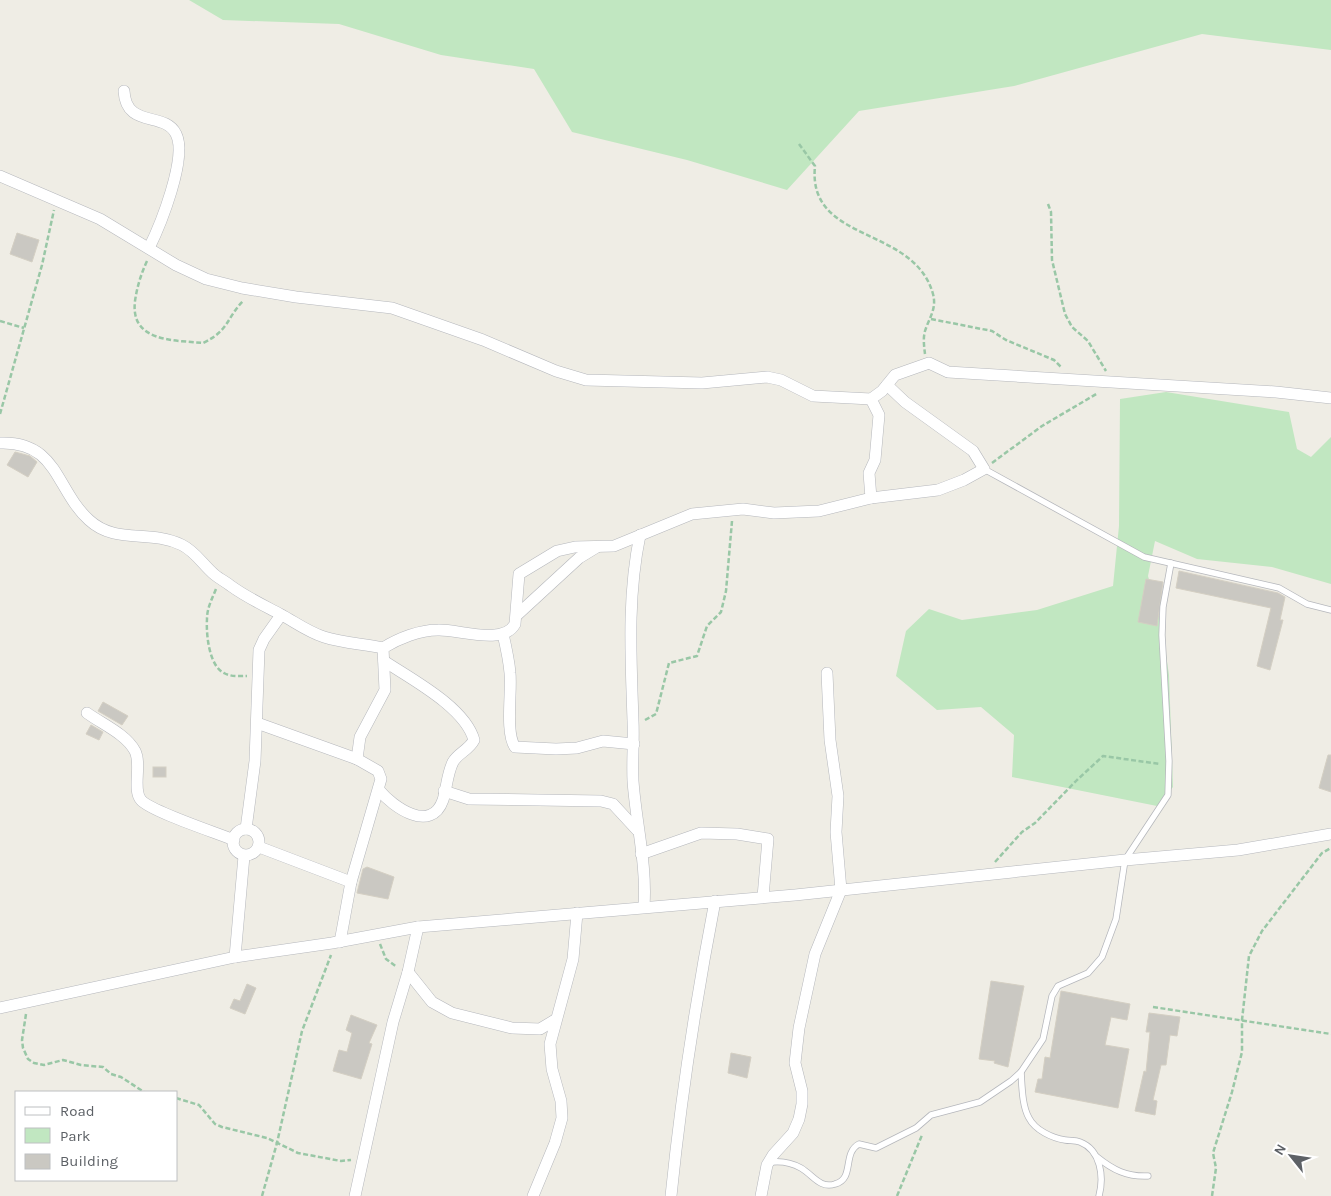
<svg xmlns="http://www.w3.org/2000/svg" width="1331" height="1196" viewBox="0 0 1331 1196" font-family="Karla,sans-serif">
<rect width="100%" height="100%" fill="#efede5"/>
<g fill="#c1e7c1">
<polygon points="189,0 1331,0 1331,50 1202,34 1014,86 859,111 787,190 687,160 572,132 534,69 441,55 339,24 223,20"/>
<polygon points="1166,392 1289,412 1297,449 1311,457 1331,437 1331,584 1272,567 1197,559 1155,541 1148,576 1162,627 1169,675 1173,787 1157,806 1012,777 1014,735 981,707 937,710 896,676 906,631 929,609 962,620 1037,610 1113,586 1119,526 1120,399"/>
</g>
<g fill="#cac8c2" stroke="#d4cfc3">
<polygon points="17,233 39,240 32,262 10,254"/>
<polygon points="15,452 30,456 37,462 28,477 7,465"/>
<polygon points="1179,571 1278,593 1285,597 1280,620 1283,620 1270,670 1257,666 1271,608 1176,588"/>
<polygon points="1146,579 1163,582 1157,626 1138,622"/>
<polygon points="103,702 128,716 122,725 98,711"/>
<polygon points="91,725 103,732 99,740 86,734"/>
<polygon points="1328,755 1331,755 1331,792 1319,788"/>
<rect x="153" y="767" width="13" height="10"/>
<polygon points="367,867 394,877 388,899 357,893 363,869"/>
<polygon points="991,981 1024,986 1008,1067 994,1063 995,1061 979,1059"/>
<polygon points="247,984 256,988 245,1014 230,1008 234,999 240,1001"/>
<polygon points="1061,991 1130,1004 1127,1020 1111,1017 1105,1045 1129,1049 1118,1108 1035,1092 1038,1079 1042,1079 1045,1057 1050,1058"/>
<polygon points="1149,1013 1180,1017 1177,1036 1170,1035 1166,1065 1161,1065 1153,1100 1157,1101 1155,1115 1135,1111 1144,1071 1146,1072 1150,1032 1146,1032"/>
<polygon points="351,1015 377,1025 369,1043 372,1044 361,1079 333,1071 339,1050 347,1052 352,1033 346,1030"/>
<polygon points="731,1053 751,1057 747,1078 728,1073"/>
</g>
<g fill="none" stroke-linecap="round" stroke-linejoin="round">
<g stroke="#b5b7bc" stroke-width="7">
<g id="lane">
<polyline points="984,469 1144,557 1279,588 1307,604 1331,610"/>
<path d="M1021,1072c1,14 1,34 8,46 6,12 23,20 36,22 5,1 10,0 15,2 21,8 24,35 19,54"/>
<path d="M1097,1157c16,13 30,20 51,19"/>
<path d="M769,1164l3,-2c10,-1 20,1 29,6 12,7 19,21 34,16 20,-5 7,-31 24,-40l17,4 40,-20 15,-13 49,-13 31,-21 10,-9 22,-33 9,-43 6,-10 30,-13 14,-16 14,-38 9,-59 43,-65 1,-34 -7,-126 1,-28 8,-44"/>
</g>
</g>
<g stroke="#b5b7bc" stroke-width="12">
<g id="street">
<path d="M124,91c2,38 41,20 52,43 12,23 -16,92 -27,114"/>
<polyline points="0,176 100,219 176,265 206,279 242,288 296,297 392,308 483,340 556,371 586,380 702,383 767,377 781,380 813,396 871,399 882,391 895,375 929,363 948,372 1276,392 1331,398"/>
<path d="M0,443c58,-2 55,46 89,77 27,25 61,9 93,25 14,7 21,20 33,30 5,4 11,7 16,11 15,11 32,19 49,28 15,8 28,18 44,23 19,6 40,7 59,11"/>
<polyline points="871,498 869,473 875,460 879,415 871,399"/>
<path d="M640,535c-13,62 -9,123 -7,186 1,20 -1,40 0,60 3,42 14,84 11,125"/>
<polyline points="517,615 579,558 597,547"/>
<path d="M503,634c3,13 6,26 7,39 2,18 -5,60 5,74l41,2 21,-1 26,-7 31,3"/>
<path d="M87,713c15,11 39,21 48,38 7,14 -3,39 6,49 9,11 76,33 93,40"/>
<polyline points="257,723 357,759"/>
<path d="M379,790c14,17 52,44 64,10 4,-13 4,-26 10,-38 5,-9 16,-12 21,-22 -9,-33 -63,-61 -90,-79"/>
<polyline points="444,791 469,799 601,801 613,804 637,830"/>
<circle cx="246" cy="842" r="13"/>
<polyline points="246,829 255,761 259,650 264,639 281,615"/>
<polyline points="259,847 351,882"/>
<polyline points="641,854 701,833 737,834 768,839 763,897"/>
<path d="M340,942l11,-60 30,-103 -3,-8 -21,-12 3,-22 25,-47 -2,-42c16,-10 37,-18 55,-18 20,-1 65,16 77,-6l4,-50 38,-23 18,-4 39,-1 78,-32 51,-5 31,4 45,-2 52,-13 67,-8 26,-10 20,-11 -11,-18 -68,-49 -18,-17"/>
<polyline points="235,957 244,856"/>
<polyline points="408,972 432,1002 452,1013 512,1028 540,1029 555,1020"/>
<polyline points="0,1008 235,957 332,943 418,927 795,895 1125,860 1238,850 1331,834"/>
<polyline points="355,1196 393,1022 408,972 418,927"/>
<polyline points="533,1196 555,1143 562,1118 561,1101 552,1069 550,1044 573,959 577,913"/>
<path d="M671,1196c10,-99 25,-197 44,-295"/>
<polyline points="761,1196 767,1165 773,1155 793,1133 799,1119 802,1104 802,1091 795,1063 799,1028 815,954 841,890 836,832 838,796 830,740 827,673"/>
</g>
</g>
<g stroke="#99c7a6" stroke-width="2.5" stroke-dasharray="5 2.5" stroke-linecap="butt">
<path d="M799,144l16,22c-8,78 99,59 118,128 4,15 -4,24 -8,37 -2,7 -1,15 0,23"/>
<polyline points="1048,204 1051,212 1052,260 1065,314 1072,327 1088,341 1106,371"/>
<path d="M147,261c-6,13 -10,26 -12,40 -5,41 38,39 68,42 27,-13 23,-25 41,-43"/>
<polyline points="931,319 992,331 1006,340 1054,360 1061,367"/>
<polyline points="0,321 24,328"/>
<polyline points="0,414 42,265 54,210"/>
<polyline points="992,463 1042,426 1098,393"/>
<path d="M216,589c-4,10 -9,19 -9,30 -1,15 2,47 17,54 7,4 16,3 23,3"/>
<polyline points="645,720 656,714 669,663 697,656 707,626 721,612 726,591 732,521"/>
<polyline points="995,862 1022,832 1035,823 1077,780 1103,756 1160,764"/>
<polyline points="380,944 386,959 397,967"/>
<polyline points="1153,1007 1331,1034"/>
<polyline points="26,1014 22,1040 23,1048 28,1059 34,1063 44,1065 63,1060 81,1065 103,1067 111,1074 121,1077 144,1092"/>
<polyline points="176,1098 199,1105 215,1124 222,1127 267,1138 298,1153 341,1161 351,1160"/>
<polyline points="262,1196 277,1143 302,1031 331,955"/>
<polyline points="897,1196 922,1135"/>
<polyline points="1212,1196 1216,1168 1213,1153 1232,1092 1242,1052 1242,1020 1249,956 1262,931 1322,853 1331,848"/>
</g>
<use href="#lane" stroke="#fff" stroke-width="5.5"/>
<use href="#street" stroke="#fff" stroke-width="11"/>
</g>
<rect x="15" y="1091" width="162" height="90" fill="#ffffff" stroke="#bec0c2"/>
<rect x="25" y="1107" width="25" height="8" fill="#ffffff" stroke="#bec0c2"/>
<text x="60" y="1116" font-size="15" fill="#5d6166">Road</text>
<rect x="25" y="1128" width="25" height="15" fill="#c1e7c1" stroke="#bec0c2"/>
<text x="60" y="1141" font-size="15" fill="#5d6166">Park</text>
<rect x="25" y="1154" width="25" height="15" fill="#cac8c2" stroke="#bec0c2"/>
<text x="60" y="1166" font-size="15" fill="#5d6166">Building</text>
<g transform="translate(1291 1156) rotate(300)" stroke="#ffffff" stroke-width="4" paint-order="stroke">
<path d="M0-4L9 19L0 12L-9 19Z" fill="#5d6166"/>
<text y="-8" font-size="14" font-weight="bold" text-anchor="middle" fill="#5d6166">N</text>
</g>
</svg>
